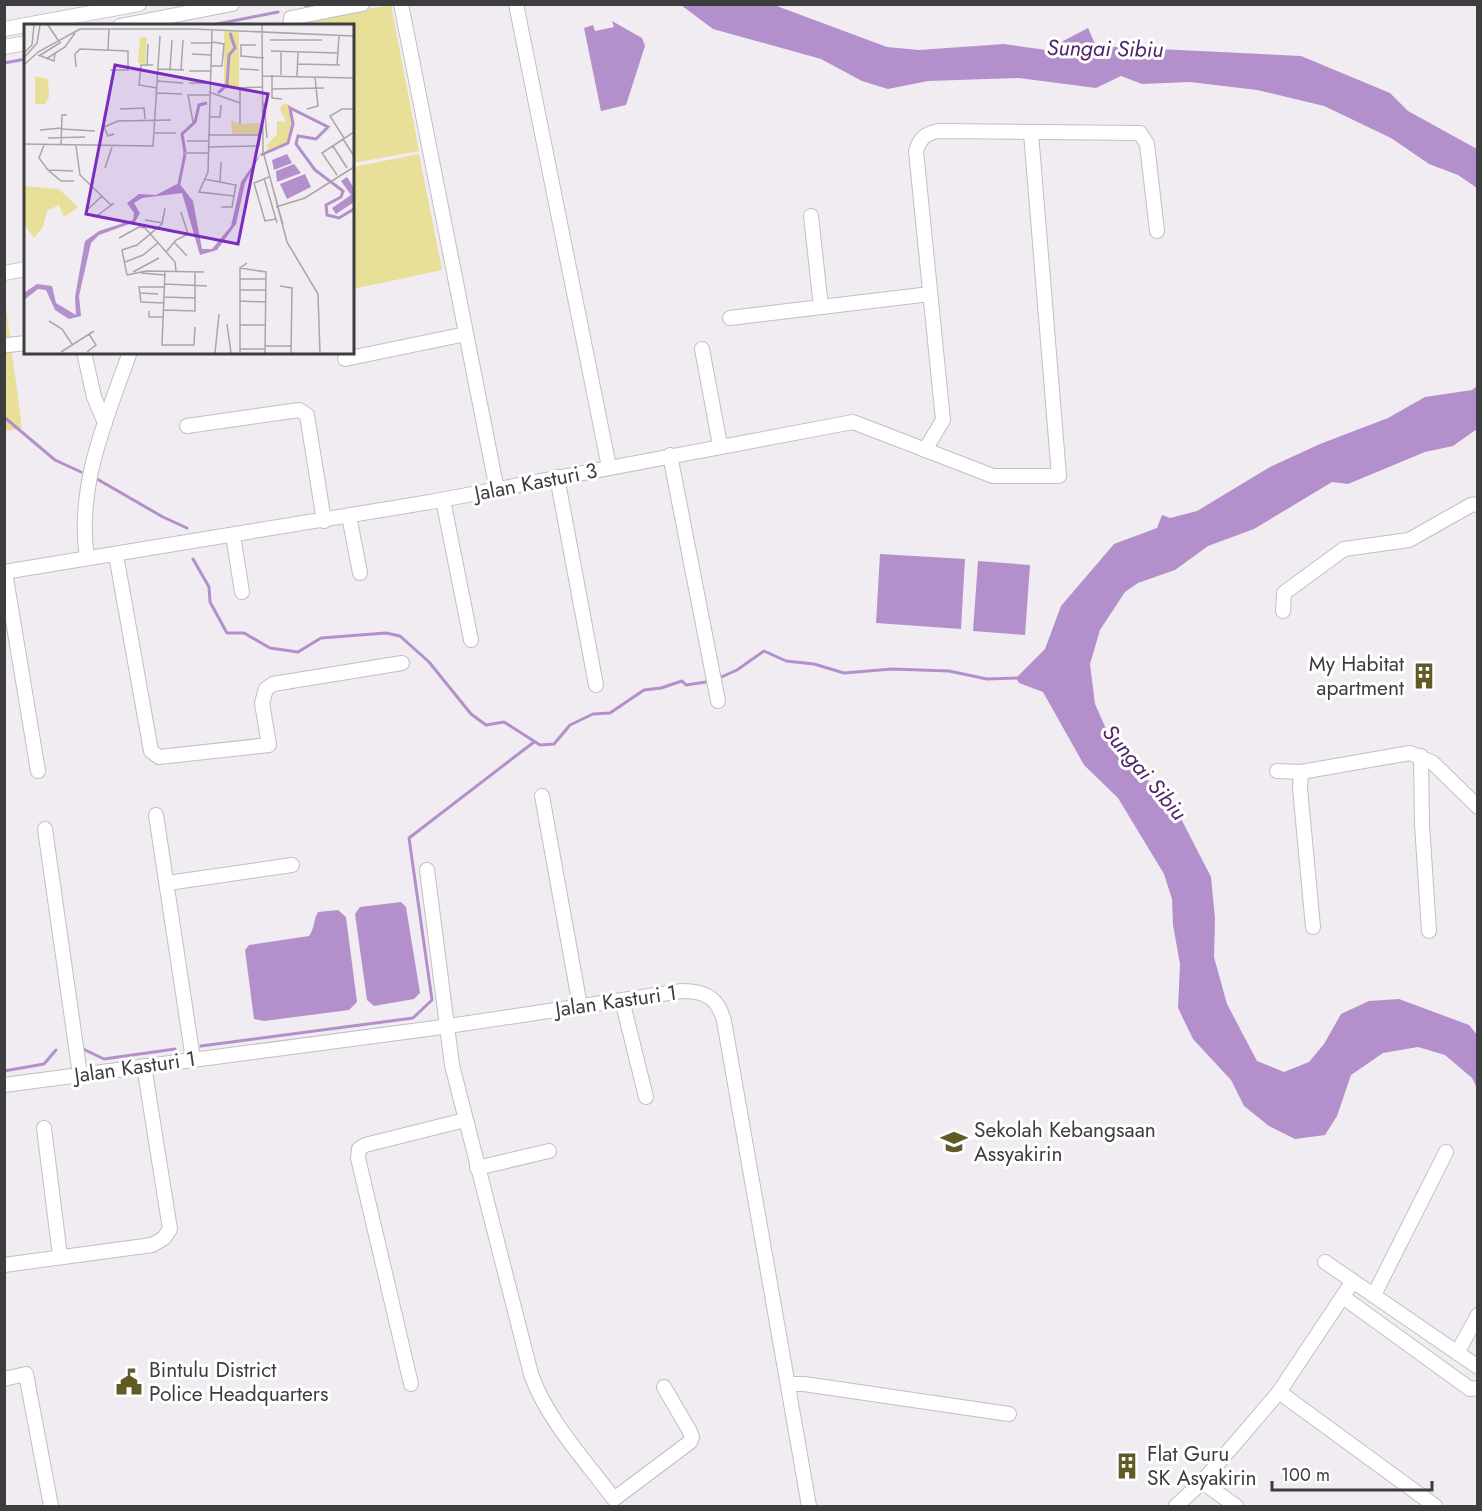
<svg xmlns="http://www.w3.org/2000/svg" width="1482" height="1511" viewBox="0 0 1482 1511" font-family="Jost,sans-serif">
<rect width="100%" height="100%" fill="#f0ecf2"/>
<g fill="#e8df98">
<polygon points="391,5 419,151 353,163 352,26 294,25 293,22"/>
<polygon points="419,154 442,270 353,289 353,167"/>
<polygon points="4,292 22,428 5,431 4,431"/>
</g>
<g fill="#b390cb">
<polygon points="681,5 774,5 887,47 919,50 1004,44 1046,50 1088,28 1096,46 1301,56 1390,93 1408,111 1477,149 1477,188 1458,175 1429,164 1391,138 1324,106 1257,90 1190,82 1142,84 1121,76 1096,88 1019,78 928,81 888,89 862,81 821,59 713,29"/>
<polygon points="612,21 642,38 645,46 626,105 601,111 584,28 593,25 595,31 614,27"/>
<polygon points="1477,386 1477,429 1453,446 1425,452 1348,484 1332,482 1254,529 1208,546 1175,570 1138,583 1125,592 1100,630 1090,664 1095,704 1115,749 1174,805 1211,877 1215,919 1214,957 1227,1004 1257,1061 1284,1072 1309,1062 1324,1044 1341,1014 1369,1001 1399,999 1469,1025 1477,1035 1477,1088 1472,1078 1445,1055 1418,1047 1383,1053 1351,1075 1337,1116 1325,1135 1295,1139 1269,1126 1244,1106 1231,1080 1193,1039 1178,1008 1180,964 1173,925 1172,899 1164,874 1118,798 1084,765 1043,692 1019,683 1016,678 1045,649 1061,606 1114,544 1157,528 1162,515 1170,518 1197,511 1270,467 1320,444 1388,418 1425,397 1472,390"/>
<polygon points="880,554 965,559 961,629 876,623"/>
<polygon points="978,561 1030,565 1025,635 973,631"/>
<polygon points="401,902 406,907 420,993 414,999 374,1006 367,1000 355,914 360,907"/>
<path d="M338,910l8,7 11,85 -8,8 -85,11 -10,-2 -9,-69 4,-5 60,-9c6,-8 4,-16 9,-24z"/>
</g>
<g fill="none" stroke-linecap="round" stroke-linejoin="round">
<g stroke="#b390cb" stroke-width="3">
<polyline points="306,7 317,4"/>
<polyline points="207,26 278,12"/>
<polyline points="4,63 26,59"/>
<polyline points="4,417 55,460 81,472"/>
<polyline points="97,479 163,517 187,528"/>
<polyline points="193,559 209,587 210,602 227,633 244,633 270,648 298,652 321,638 386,633 400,636 429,662 471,714 486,725 504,722 540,745 554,744 570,725 593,714 610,713 644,690 661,688 682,681 686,685 706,682"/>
<polyline points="719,678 737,670 764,651 786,661 814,664 844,673 892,669 949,671 987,679 1017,678"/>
<polyline points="201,1046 413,1018 432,1000 409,838 534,742"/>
<polyline points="81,1048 104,1059 175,1049"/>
<polyline points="4,1071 44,1064 56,1050"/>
</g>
<g stroke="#c2bfc4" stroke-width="16">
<g id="minor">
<polyline points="401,4 497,490"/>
<polyline points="516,4 609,467"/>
<polyline points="120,26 232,4"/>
<polyline points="290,26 291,18 362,4"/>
<polyline points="4,29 139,4"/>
<polyline points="4,47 26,43"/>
<polyline points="811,216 821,307"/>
<polyline points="4,273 26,269"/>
<polyline points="730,318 930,294"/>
<polyline points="8,345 26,343"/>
<polyline points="702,349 720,445"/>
<polyline points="84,352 94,397 105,423"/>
<polyline points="345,359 466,334"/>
<polyline points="187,426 299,410 307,415 324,521"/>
<path d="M925,450l18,-30 -27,-269c4,-13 9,-17 22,-20l202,2 7,11 10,87"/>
<polyline points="670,455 718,701"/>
<polyline points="557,477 596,685"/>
<polyline points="443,500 471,640"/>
<polyline points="349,516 360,573"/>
<polyline points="233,535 242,592"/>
<polyline points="116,555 151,751 159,757 269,745 262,703 266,689 273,684 402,663"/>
<path d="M87,558c-11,-71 19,-139 43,-206"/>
<polyline points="4,572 430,502 853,422 993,476 1059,476 1031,133"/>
<polyline points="5,572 38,771"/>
<polyline points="1283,611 1284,593 1344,549 1409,540 1471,505 1478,504"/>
<polyline points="1421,756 1422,824 1429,931"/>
<polyline points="1277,771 1301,772 1410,753 1433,763 1478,807"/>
<polyline points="1301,772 1300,788 1313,927"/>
<polyline points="542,796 580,1006"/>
<polyline points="156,815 193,1059"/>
<polyline points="45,829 80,1075"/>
<path d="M427,870l25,195 79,309c16,46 54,86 83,125l76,-57 2,-5 -3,-7 -25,-43"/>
<polyline points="168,883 292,865"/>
<polyline points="622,1000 646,1097"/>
<path d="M4,1085l431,-57 247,-37c24,0 36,7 42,30l85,485"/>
<polyline points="44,1128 60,1256"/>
<polyline points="477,1168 549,1151"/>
<polyline points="1325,1262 1478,1367"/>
<polyline points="4,1265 152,1245 164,1238 170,1229 144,1066"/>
<polyline points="1374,1295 1446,1152"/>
<polyline points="1343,1297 1470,1389 1478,1388"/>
<polyline points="1457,1353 1478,1315"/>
<polyline points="4,1379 26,1374 51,1506"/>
<polyline points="411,1384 358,1158 359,1149 365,1145 465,1120"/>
<polyline points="788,1384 804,1384 1009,1414"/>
<polyline points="1279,1392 1435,1506"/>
<polyline points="1202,1482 1236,1506"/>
<polyline points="1176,1506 1202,1482 1279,1392 1353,1281"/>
</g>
</g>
<use href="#minor" stroke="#fff" stroke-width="14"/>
</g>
<defs>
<g id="building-bare" transform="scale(2.07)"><path d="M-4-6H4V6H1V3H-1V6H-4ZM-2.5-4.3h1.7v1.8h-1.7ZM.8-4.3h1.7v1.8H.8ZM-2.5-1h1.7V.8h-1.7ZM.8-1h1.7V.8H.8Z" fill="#615926" stroke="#fff" stroke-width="2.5" paint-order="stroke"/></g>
<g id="school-bare" transform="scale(2.07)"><path d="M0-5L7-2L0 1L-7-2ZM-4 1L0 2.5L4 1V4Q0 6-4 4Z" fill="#615926" stroke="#fff" stroke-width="2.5" paint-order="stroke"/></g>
<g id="civic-bare" transform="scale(2.07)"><path d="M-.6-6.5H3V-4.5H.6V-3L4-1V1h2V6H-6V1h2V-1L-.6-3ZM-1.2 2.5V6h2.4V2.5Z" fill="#615926" stroke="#fff" stroke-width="2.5" paint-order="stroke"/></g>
</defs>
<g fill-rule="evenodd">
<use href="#building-bare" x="1424" y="676"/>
<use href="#school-bare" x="954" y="1142"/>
<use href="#civic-bare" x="129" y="1382"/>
<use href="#building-bare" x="1127" y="1466"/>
</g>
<g text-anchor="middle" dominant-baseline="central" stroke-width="6" stroke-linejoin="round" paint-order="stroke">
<g font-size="21" fill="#3d3c3e" stroke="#fff">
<text transform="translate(536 482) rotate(-11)">Jalan Kasturi 3</text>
<text transform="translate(616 1001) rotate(-8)">Jalan Kasturi 1</text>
<text transform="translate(135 1067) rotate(-8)">Jalan Kasturi 1</text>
</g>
<g font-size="21" fill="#3d3c3e" stroke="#fff" text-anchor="start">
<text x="1404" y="664" text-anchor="end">My Habitat<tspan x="1404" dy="24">apartment</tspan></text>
<text x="974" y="1130">Sekolah Kebangsaan<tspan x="974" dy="24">Assyakirin</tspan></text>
<text x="149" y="1370">Bintulu District<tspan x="149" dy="24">Police Headquarters</tspan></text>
<text x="1147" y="1454">Flat Guru<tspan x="1147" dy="24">SK Asyakirin</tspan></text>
</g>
<g font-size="22" font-style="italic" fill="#50236a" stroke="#fff">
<text transform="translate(1105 48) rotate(1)">Sungai Sibiu</text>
<text transform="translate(1145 772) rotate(50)">Sungai Sibiu</text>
</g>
</g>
<g transform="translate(24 24)">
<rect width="330" height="330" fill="#f0ecf2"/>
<path d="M200,7l15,1v57l-15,-1zM116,13h7l-2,27 -7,-1zM11,52l13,3 1,18 -4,7h-10zM259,80h6l3,20 -3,14 -6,8 -15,6 -1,-7 10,-11v-13l9,1 -6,-13zM207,96l10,4 19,-1 -1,11h-27zM0,162l35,3 19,18 -14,10 -5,-12 -12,6 -4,16 -9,11 -10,-14z" fill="#e8df98"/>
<path d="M238,128l-17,31 -9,41 -19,26 -17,5 -18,-62 -40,5 -8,5 6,10 -5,9 -36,13 -8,8 -12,53 2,20 -12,3 -14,-9 -9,-20 -8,-1 -14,11v-7l13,-9 15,2 4,17 20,12 -1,-18 10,-56 14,-10 34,-11 1,-7 -7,-10 12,-9 17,1 23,-12 14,18 9,48h10l19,-23 10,-44zM263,130l5,9 -18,7 -2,-10zM270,140l7,9 -24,9 -1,-11zM281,150l6,13 -24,12 -7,-15zM323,153l7,11v14l-18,12 -4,-6 19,-13 -10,-14z" fill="#b390cb"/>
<path fill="none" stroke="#b390cb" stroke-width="3" d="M194,69l9,-8 2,-30 6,-7 -5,-15M161,128l-3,-18 13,-12 4,-17 8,-2M237,131l27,-12 5,-19 -3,-16 38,19 -12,12 -18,-3 -2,8 19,26 28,21 -2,6 -15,8 1,10 12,3 15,-9M155,160l6,-30"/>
<path fill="none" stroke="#a8a6aa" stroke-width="1.5" d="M24,1l10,15M238,1l1,126 24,91 31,52 2,59M188,6l-4,142 -9,20 35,4M246,16h52M167,19h21M232,21h-15v11l23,2M84,26l1,-21M247,27l66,2M0,29l8,-8 2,-20M168,30l19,1M14,31l16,6 1,-8M15,32l22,-14M0,34l13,-15 3,-18M22,35l19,-12 10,-14M273,40l43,1M0,41l14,-13 42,-23h114l160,7M123,41l1,-21M129,41h-12l-2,20 18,3M313,41l2,-29M187,42h11l2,-22 -12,-2M52,43l-1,-13 5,-5 48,2v19h-18M134,45l26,1M146,45l2,-29M216,45l19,1M157,46l2,-30M165,47h21M248,51v23l10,1M257,51v-23M239,52l91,2M273,52l1,-24M133,57l26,2M165,59h21M248,65l52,-1M185,68l31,11M133,69l25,1M240,79l3,35M96,85l24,-1 1,11M283,85l11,-3 -3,-29M185,93h11l1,-12M169,98l-5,-27h21M216,100v-36l23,-1M37,105l34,2M16,106l21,-2M131,109h21M90,110l-6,2 -4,-9 14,-6 53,-1M184,111h52M24,114l37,-1M320,114l-14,-22 12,-7h12M319,115l11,17M163,117h21M0,120l129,2 7,-110M20,121l-5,13 9,12 13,11h13M37,121l1,-30h5M52,122l4,29 32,31M309,122l14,22M184,123l51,-1 1,-8M159,129h25M81,144l7,-21M24,146l25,1M313,151l-15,-22 32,-21M245,153l-15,6 11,38 11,-2M240,154l13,45M180,155l32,6 -4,22h-11M196,158l1,-20M250,168l9,33M252,183l29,-9 49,-31M62,187l16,-15M74,191l16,-12M121,196l18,3M95,214l20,-11 6,1 30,34 1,9M150,218l13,14M142,228l10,-12 12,-6 -7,-22M101,238l18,-7 15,-12M216,244l26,4 -1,81M141,247l-3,74h32l1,-18M109,248l26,-14M117,249l24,2M103,251l-5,-25 15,-5 25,-21 3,-16M103,251l19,-4 58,1M216,255h25M141,260l42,2M256,262l12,2 -1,65M216,266h25M115,269l19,1M140,273l31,1M216,277l25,1M140,279l-23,-1 -2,-15h26M140,286l31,1v-40M125,287v6h14M25,297l13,8 10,15M203,300l4,29M216,301h25M241,322h26M216,325h25M37,328l33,-21M63,328l9,-7 -7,-11M191,329l4,-39M216,329v-85l7,-5"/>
<path fill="#7b2cbf" fill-opacity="0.15" stroke="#7b2cbf" stroke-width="3" d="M91,41l153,29 -30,150 -152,-30z"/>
<rect width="330" height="330" fill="none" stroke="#3d3c3e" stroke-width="3"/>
</g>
<rect width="1482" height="1511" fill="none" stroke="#3d3c3e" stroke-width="12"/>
<path d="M1272 1481v9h160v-9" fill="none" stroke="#3d3c3e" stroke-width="3"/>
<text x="1281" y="1481" font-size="18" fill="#3d3c3e" stroke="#ffffff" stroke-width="4.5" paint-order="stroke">100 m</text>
</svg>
